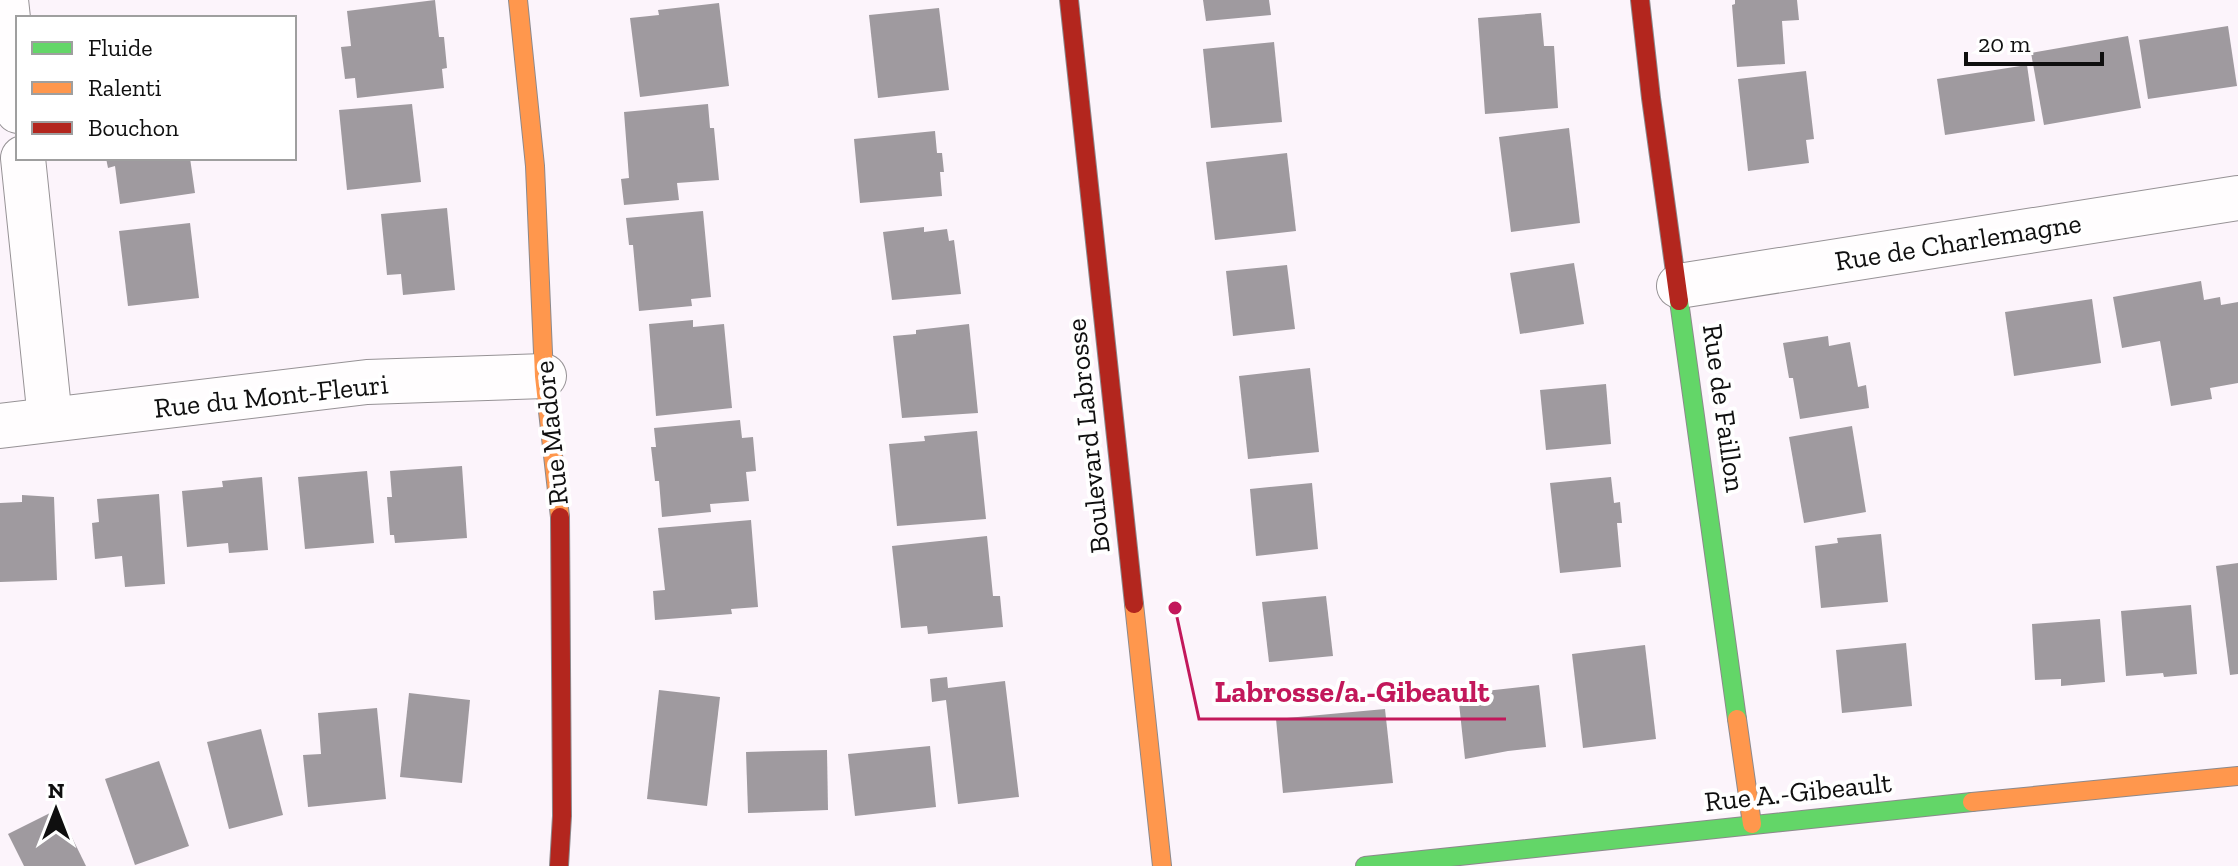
<svg xmlns="http://www.w3.org/2000/svg" width="2238" height="866" viewBox="0 0 2238 866" font-family="'Zilla Slab',serif">
<rect width="100%" height="100%" fill="#fcf4fb"/>
<g fill="#9f9a9f">
<polygon points="435,0 439,37 444,37 447,68 442,69 444,88 357,98 355,78 345,79 341,47 351,46 347,11"/>
<polygon points="1203,0 1269,0 1271,15 1206,21"/>
<polygon points="1735,0 1797,0 1799,20 1782,21 1785,64 1737,67 1732,5 1735,4"/>
<polygon points="719,3 729,86 640,97 630,18 659,15 658,10"/>
<polygon points="939,8 949,90 878,98 869,15"/>
<polygon points="1541,13 1544,46 1554,46 1558,108 1485,114 1478,18"/>
<polygon points="2228,26 2237,86 2148,99 2139,40"/>
<polygon points="2128,36 2141,108 2044,125 2031,53"/>
<polygon points="1274,42 1282,122 1211,128 1203,49"/>
<polygon points="2027,65 2035,121 1945,135 1937,79"/>
<polygon points="1806,71 1814,139 1806,140 1809,163 1748,171 1738,79"/>
<polygon points="412,104 421,182 347,190 339,110"/>
<polygon points="708,104 710,128 714,128 719,180 677,183 679,200 624,205 621,179 629,178 624,112"/>
<polygon points="1569,128 1580,223 1511,232 1499,137"/>
<polygon points="935,131 937,153 942,153 944,172 940,172 942,196 860,203 854,139"/>
<polygon points="1287,153 1296,231 1215,240 1206,162"/>
<polygon points="106,158 190,158 195,193 120,204 115,166 108,168"/>
<polygon points="447,208 455,290 403,295 401,274 387,275 381,214"/>
<polygon points="703,211 711,297 691,299 692,306 639,311 633,245 629,245 626,218"/>
<polygon points="190,223 199,298 128,306 119,231"/>
<polygon points="924,227 924,232 947,229 949,241 954,240 961,294 892,300 883,232"/>
<polygon points="1574,263 1584,324 1520,334 1510,273"/>
<polygon points="1287,265 1295,329 1233,336 1226,271"/>
<polygon points="2201,281 2204,300 2220,297 2221,305 2238,302 2238,383 2210,388 2212,399 2171,406 2160,341 2122,348 2113,297"/>
<polygon points="2092,299 2101,363 2014,376 2005,312"/>
<polygon points="693,320 693,327 724,324 732,408 656,416 649,324"/>
<polygon points="969,324 978,413 902,418 893,336 916,334 916,330"/>
<polygon points="1828,336 1829,346 1850,342 1858,387 1866,385 1869,408 1800,419 1793,378 1789,378 1783,343"/>
<polygon points="1310,368 1319,452 1248,459 1239,376"/>
<polygon points="1606,384 1611,444 1546,450 1540,390"/>
<polygon points="740,420 742,438 753,437 756,471 746,472 749,501 710,504 711,512 662,517 659,481 655,481 651,447 656,447 654,428"/>
<polygon points="1852,426 1866,512 1804,523 1789,437"/>
<polygon points="977,431 986,519 897,526 889,444 925,441 924,436"/>
<polygon points="462,466 467,538 395,543 394,535 390,535 387,497 392,497 390,471"/>
<polygon points="367,471 374,543 305,549 298,477"/>
<polygon points="262,477 268,550 229,553 228,543 187,547 182,491 223,487 222,481"/>
<polygon points="1611,477 1614,503 1620,502 1622,523 1617,523 1621,567 1560,573 1550,483"/>
<polygon points="1312,483 1318,549 1256,556 1250,489"/>
<polygon points="159,494 165,584 125,587 122,556 95,559 92,523 99,522 97,499"/>
<polygon points="22,495 54,497 57,580 0,582 0,503 22,502"/>
<polygon points="751,520 758,607 731,609 732,614 655,620 653,591 665,590 658,528"/>
<polygon points="1881,534 1888,602 1821,608 1815,546 1838,543 1837,538"/>
<polygon points="987,536 993,596 1000,596 1003,627 928,634 927,626 901,628 892,546"/>
<polygon points="2238,563 2238,674 2230,675 2216,566"/>
<polygon points="1326,596 1333,656 1269,662 1262,602"/>
<polygon points="2191,605 2197,674 2164,677 2163,673 2126,676 2121,611"/>
<polygon points="2100,619 2105,682 2061,686 2061,679 2035,680 2032,624"/>
<polygon points="1906,643 1912,706 1842,713 1836,650"/>
<polygon points="1645,645 1656,739 1583,748 1572,654"/>
<polygon points="947,677 948,688 1005,681 1019,797 958,804 946,700 932,702 930,679"/>
<polygon points="1539,685 1546,747 1508,751 1465,759 1458,694"/>
<polygon points="659,690 720,697 707,806 647,799"/>
<polygon points="409,693 470,700 462,783 400,777"/>
<polygon points="377,708 386,799 308,807 303,755 321,754 318,713"/>
<polygon points="1385,709 1393,783 1283,793 1276,719"/>
<polygon points="261,729 283,815 229,829 207,742"/>
<polygon points="930,746 936,807 855,816 848,754"/>
<polygon points="827,750 828,810 748,813 746,752"/>
<polygon points="159,761 189,846 135,865 105,779"/>
<polygon points="58,809 86,866 24,866 8,834"/>
</g>
<g fill="none" stroke-linecap="round" stroke-linejoin="round">
<g stroke="#969295" stroke-width="46">
<g id="street">
<polyline points="6,0 18,111"/>
<polyline points="23,158 50,419"/>
<polyline points="1679,286 2238,198"/>
<polyline points="0,426 367,382 544,376"/>
</g>
</g>
<g stroke="#8c898c" stroke-width="20">
<g id="fast">
<polyline points="1679,301 1737,719"/>
<polyline points="1365,866 1972,802"/>
</g>
</g>
<g stroke="#8c898c" stroke-width="20">
<g id="slow">
<polyline points="518,0 535,166 544,376 560,517"/>
<polyline points="1134,604 1162,866"/>
<polyline points="1737,719 1752,824"/>
<polyline points="1972,802 2238,776"/>
</g>
</g>
<g stroke="#8c898c" stroke-width="20">
<g id="jam">
<polyline points="1069,0 1134,604"/>
<polyline points="1640,0 1651,98 1679,301"/>
<polyline points="559,866 562,816 560,517"/>
</g>
</g>
<use href="#street" stroke="#fffdfe" stroke-width="44"/>
<use href="#fast" stroke="#63d668" stroke-width="18"/>
<use href="#slow" stroke="#ff974d" stroke-width="18"/>
<use href="#jam" stroke="#b3261e" stroke-width="18"/>
</g>
<g text-anchor="middle" dominant-baseline="central" stroke-width="8" stroke-linejoin="round" paint-order="stroke">
<g font-size="28" fill="#0f0f0f" stroke="#fff">
<text transform="translate(1958 242) rotate(-9)">Rue de Charlemagne</text>
<text transform="translate(271 396) rotate(-6)">Rue du Mont-Fleuri</text>
<text transform="translate(1724 408) rotate(82)">Rue de Faillon</text>
<text transform="translate(551 433) rotate(-96)">Rue Madore</text>
<text transform="translate(1088 436) rotate(-96)">Boulevard Labrosse</text>
<text transform="translate(1798 792) rotate(-6)">Rue A.-Gibeault</text>
</g>
</g>
<path fill="none" stroke="#c2185b" stroke-width="3" d="M1175 608L1199 719H1506"/>
<circle fill="#c2185b" stroke="#fff" stroke-width="3" cx="1175" cy="608" r="8"/>
<g font-size="30" text-anchor="middle" font-weight="bold" fill="#c2185b" stroke="#fff" stroke-width="8" stroke-linejoin="round" paint-order="stroke">
<text x="1352" y="702">Labrosse/a.-Gibeault</text>
</g>
<rect x="16" y="16" width="280" height="144" fill="#ffffff" stroke="#9f9f9f" stroke-width="2"/>
<rect x="32" y="42" width="40" height="12" fill="#63d668" stroke="#9f9f9f" stroke-width="2"/>
<text x="88" y="56" font-size="24" fill="#0f0f0f">Fluide</text>
<rect x="32" y="82" width="40" height="12" fill="#ff974d" stroke="#9f9f9f" stroke-width="2"/>
<text x="88" y="96" font-size="24" fill="#0f0f0f">Ralenti</text>
<rect x="32" y="122" width="40" height="12" fill="#b3261e" stroke="#9f9f9f" stroke-width="2"/>
<text x="88" y="136" font-size="24" fill="#0f0f0f">Bouchon</text>
<g transform="translate(56 810)" stroke="#ffffff" stroke-width="6" paint-order="stroke">
<path d="M0-6L14 30L0 20L-14 30Z" fill="#0f0f0f"/>
<text y="-12" font-size="22" font-weight="bold" text-anchor="middle" fill="#0f0f0f">N</text>
</g>
<path d="M1966 52v12h136v-12" fill="none" stroke="#0f0f0f" stroke-width="4"/>
<text x="1978" y="52" font-size="24" fill="#0f0f0f" stroke="#ffffff" stroke-width="6" paint-order="stroke">20 m</text>
</svg>
